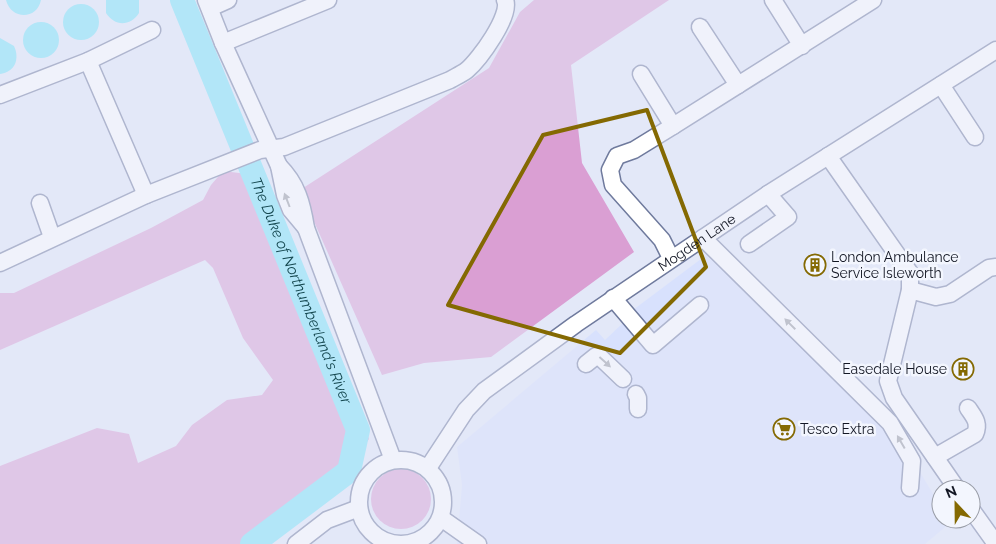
<svg xmlns="http://www.w3.org/2000/svg" width="996" height="544" viewBox="0 0 996 544" font-family="Raleway,sans-serif">
<rect width="100%" height="100%" fill="#e3e8f8"/>
<polygon fill="#d8e1fd" points="709,253 897,434 941,507 941,519 948,519 950,523 925,544 457,544 462,485 457,447 596,330 605,340 623,323 621,319"/>
<g fill="#da9fd3">
<polygon points="534,0 669,0 571,65 582,163 634,252 491,357 424,363 382,375 300,190 489,68 520,12"/>
<polygon points="223,171 247,174 338,399 360,411 369,439 331,492 263,544 0,544 0,466 97,428 129,434 138,463 176,446 192,425 227,400 262,395 273,380 243,338 213,268 205,260 0,350 0,293 14,293 151,228 203,200 211,185"/>
<circle cx="401" cy="499" r="30"/>
</g>
<g fill="#76e4f8">
<path d="M6,0h35c-4,20 -30,20 -35,0z"/>
<path d="M106,0h33v13c-9,14 -25,13 -33,0z"/>
<circle cx="81" cy="22" r="18"/>
<circle cx="41" cy="40" r="18"/>
<path d="M0,38l14,8c6,13 1,26 -14,28z"/>
</g>
<g fill="none" stroke-linecap="round" stroke-linejoin="round">
<path stroke="#76e4f8" stroke-width="24" id="s1" d="M182,0l176,430 -9,41 -97,73"/>
<g stroke="#6f7a9d" stroke-width="19">
<g id="minor">
<polyline points="206,0 223,43 279,166 285,195 291,210 306,228"/>
<polyline points="773,0 802,46"/>
<polyline points="210,8 228,0"/>
<polyline points="700,27 738,85"/>
<polyline points="223,43 328,0"/>
<polyline points="88,61 146,195"/>
<polyline points="641,74 673,126"/>
<polyline points="941,85 975,137"/>
<polyline points="0,95 88,61 152,30"/>
<polyline points="828,156 910,273 910,290 888,381 894,398 957,489"/>
<path d="M279,166c18,18 23,37 27,62l87,232"/>
<polyline points="40,203 52,237"/>
<polyline points="703,238 890,423 912,461 910,488"/>
<polyline points="749,244 788,217 768,194"/>
<polyline points="671,258 662,240 613,185 610,170 617,156 634,150 673,126 873,0"/>
<path d="M0,263l146,-68 114,-45 24,-3 166,-67c5,-3 12,-6 17,-10 12,-10 45,-55 38,-70"/>
<polyline points="910,290 936,297 950,294 989,268 996,267"/>
<polyline points="613,298 653,345 700,305"/>
<polyline points="586,364 596,356 600,357 623,379"/>
<polyline points="636,394 638,398 638,409"/>
<path d="M935,457l40,-23c5,-11 -1,-17 -7,-26"/>
<circle cx="401" cy="502" r="42"/>
<path id="s2" d="M428,468l38,-58 18,-19 92,-67 192,-130 228,-144"/>
<polyline points="971,509 996,544"/>
<polyline points="441,518 478,544"/>
<polyline points="296,544 327,520 359,508"/>
</g>
</g>
<use href="#minor" stroke="#fff" stroke-width="16"/>
</g>
<defs><path id="oneway-solid" d="M-6-.8H1V-3.2L6.5 0L1 3.2V.8H-6Z" transform="scale(1.25)"/></defs>
<g fill="#95979c">
<use href="#oneway-solid" transform="translate(287 200) rotate(-111)"/>
<use href="#oneway-solid" transform="translate(790 324) rotate(-135)"/>
<use href="#oneway-solid" transform="translate(605 362) rotate(42)"/>
<use href="#oneway-solid" transform="translate(901 442) rotate(-120)"/>
</g>
<path d="M0 0H996V544H0ZM647,110l59,157 -86,86 -172,-48 95,-170z" fill="#e3e8f8" fill-opacity=".55" fill-rule="evenodd"/>
<path fill="none" stroke="#846902" stroke-width="4" stroke-linejoin="round" d="M647,110l59,157 -86,86 -172,-48 95,-170z"/>
<defs>
<g id="building-ring" transform="scale(1.125)"><circle r="9.5" fill="#f3f6fe" stroke="#846902" stroke-width="1.5"/><path d="M-4-6H4V6H1V3H-1V6H-4ZM-2.5-4.3h1.7v1.8h-1.7ZM.8-4.3h1.7v1.8H.8ZM-2.5-1h1.7V.8h-1.7ZM.8-1h1.7V.8H.8Z" fill="#846902"/></g>
<g id="supermarket-ring" transform="scale(1.125)"><circle r="9.5" fill="#f3f6fe" stroke="#846902" stroke-width="1.5"/><path d="M-6-5.5h2.5l.6 2H6L4.5 2H-2.5L-4.4-4H-6ZM-1.5 3.2a1.3 1.3 0 1 0 .1 0ZM3 3.2a1.3 1.3 0 1 0 .1 0Z" fill="#846902"/></g>
</defs>
<g fill-rule="evenodd">
<use href="#building-ring" x="815" y="265"/>
<use href="#building-ring" x="963" y="369"/>
<use href="#supermarket-ring" x="784" y="429"/>
</g>
<g text-anchor="middle" dominant-baseline="central" stroke-width="5" stroke-linejoin="round" paint-order="stroke">
<g font-size="14" fill="#131724" stroke="#f3f6fe">
<text stroke="none"><textPath href="#s2" startOffset="355">Mogden Lane</textPath></text>
</g>
<g font-size="14" fill="#131724" stroke="#f3f6fe" text-anchor="start">
<text x="831" y="257">London Ambulance<tspan x="831" dy="16">Service Isleworth</tspan></text>
<text x="947" y="369" text-anchor="end">Easedale House</text>
<text x="800" y="429">Tesco Extra</text>
</g>
<g font-size="15" font-style="italic" fill="#14474f" stroke="#f3f6fe">
<text stroke="none"><textPath href="#s1" startOffset="314">The Duke of Northumberland's River</textPath></text>
</g>
</g>
<g transform="translate(956 504) rotate(338)"><circle r="24" fill="#f3f6fe" stroke="#999da7"/>
<path d="M0-4L9 19L0 12L-9 19Z" fill="#846902"/>
<text y="-8" font-size="14" font-weight="bold" text-anchor="middle" fill="#131724">N</text>
</g>
</svg>
